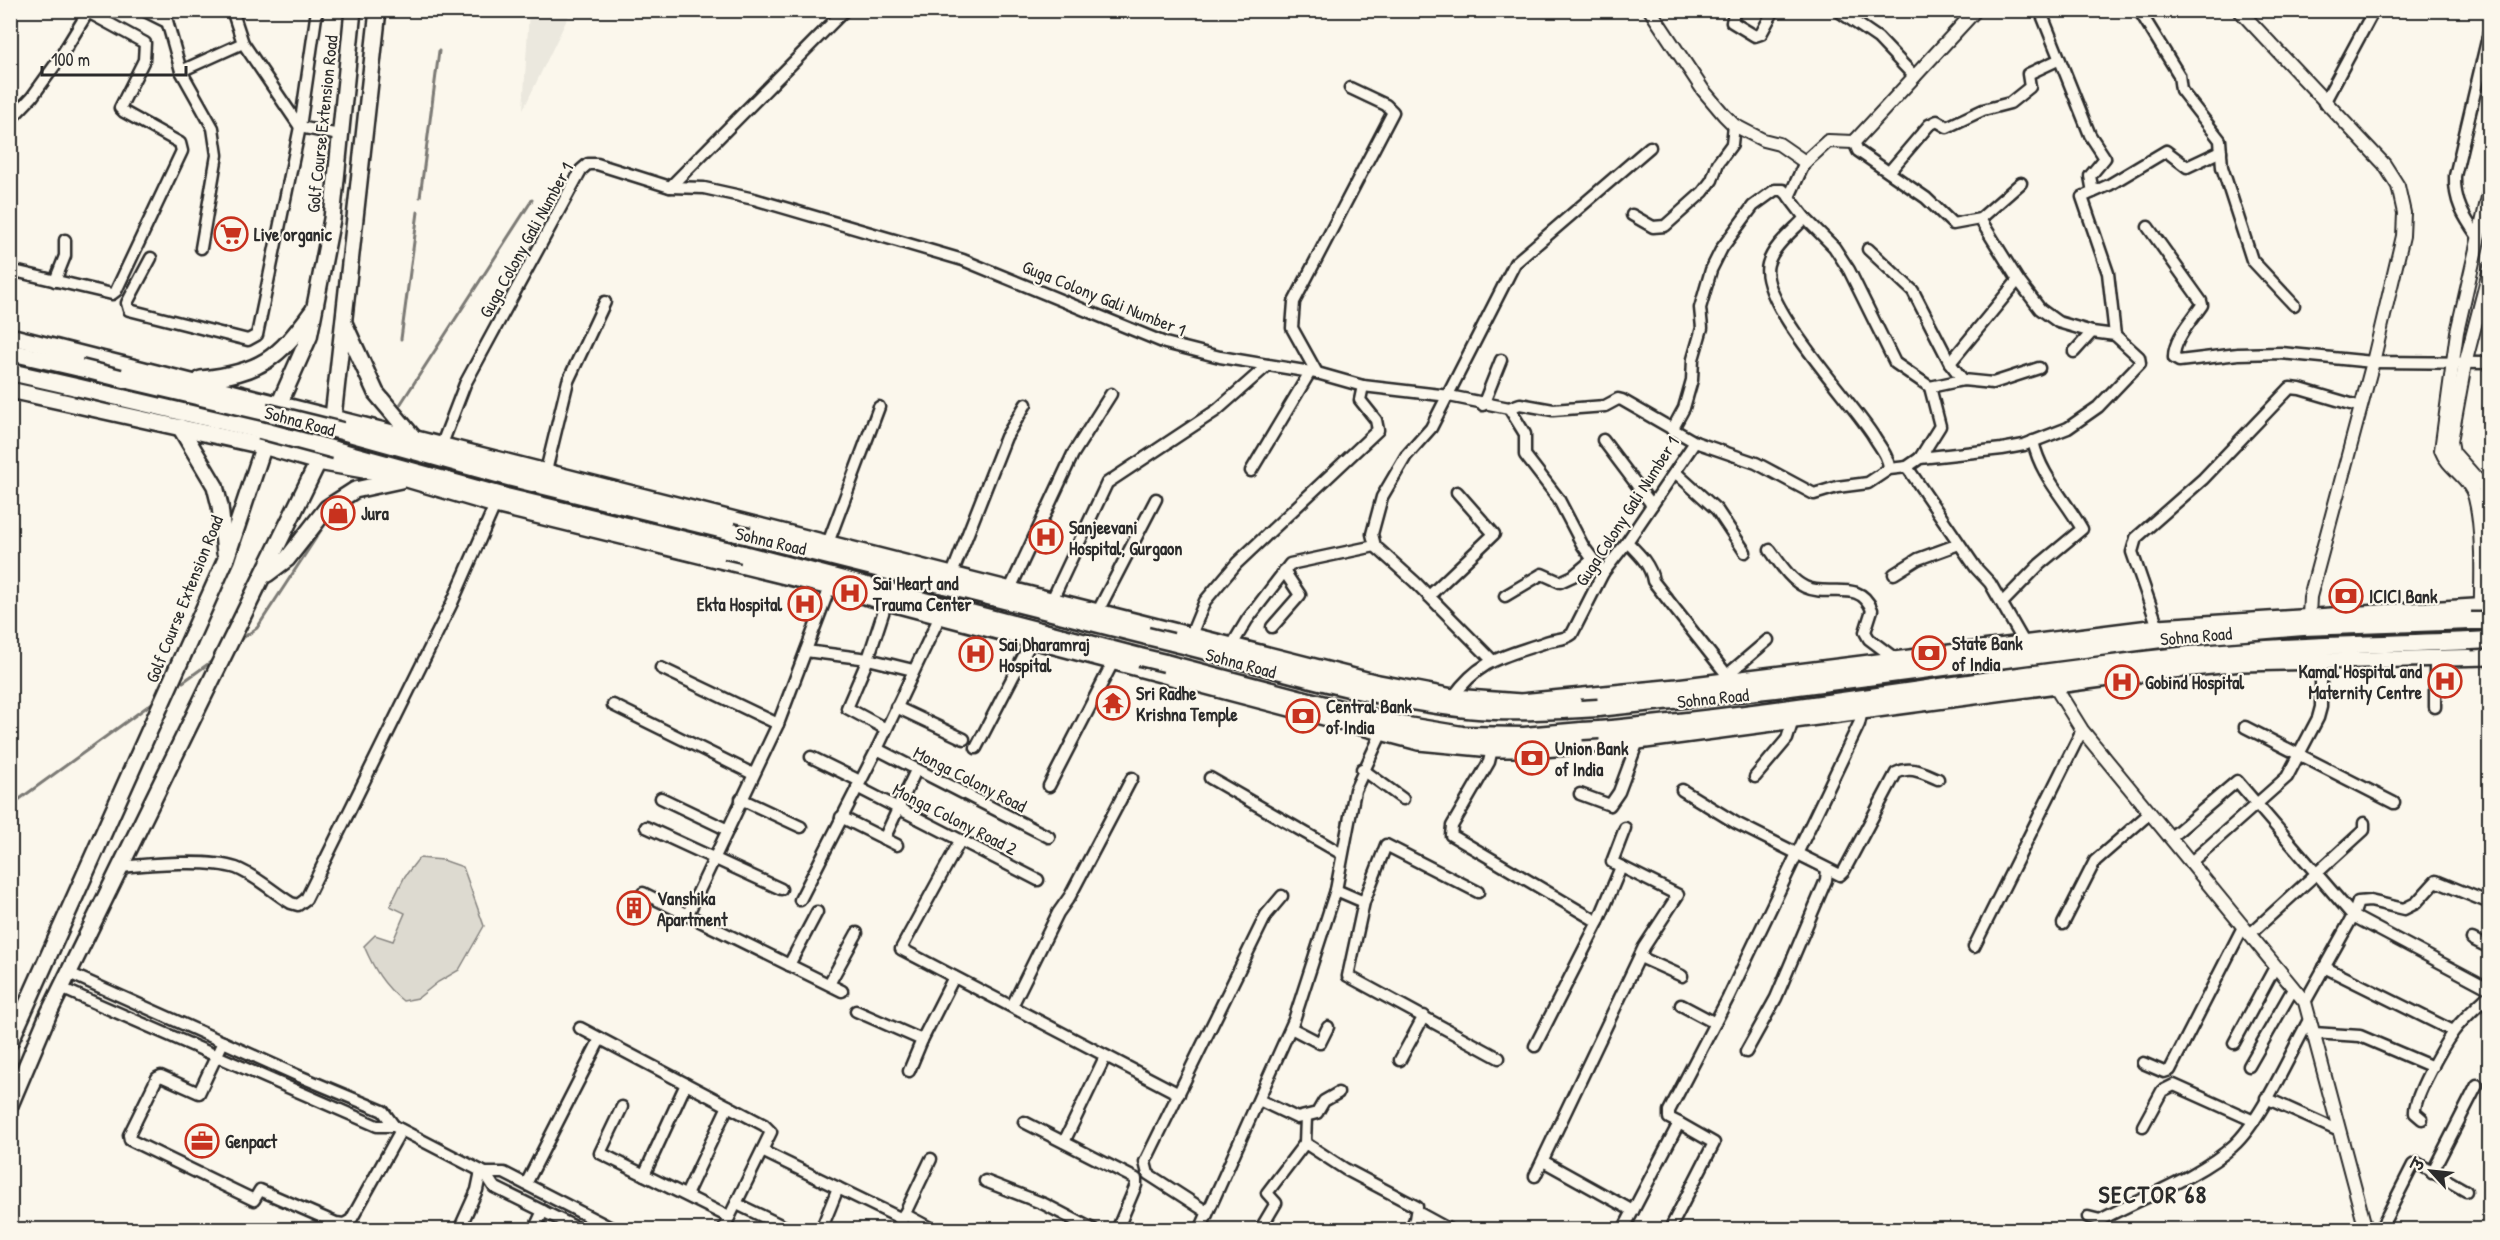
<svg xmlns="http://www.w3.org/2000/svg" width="2500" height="1240" viewBox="0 0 2500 1240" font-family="'Patrick Hand','Playpen Sans Deva',sans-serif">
<rect width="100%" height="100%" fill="#fbf7ec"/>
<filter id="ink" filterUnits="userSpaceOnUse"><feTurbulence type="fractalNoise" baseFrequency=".0167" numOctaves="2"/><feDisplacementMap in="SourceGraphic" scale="12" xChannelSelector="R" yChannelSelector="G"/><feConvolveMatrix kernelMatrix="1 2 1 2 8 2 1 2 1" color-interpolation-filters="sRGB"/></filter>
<g filter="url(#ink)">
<polygon fill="#ebe8de" points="529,11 571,11 523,110"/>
<path fill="#dddad0" stroke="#84827e" stroke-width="1.5" d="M419,858l24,2 20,7 21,59 -25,44 -21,12 -20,16 -15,3c-20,-16 -29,-32 -39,-55l11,-11 18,6 12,-28 -15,-7 15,-30z"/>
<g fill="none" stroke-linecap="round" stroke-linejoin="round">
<g stroke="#7b7a75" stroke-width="3">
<polyline points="420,197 439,51"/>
<polyline points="401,339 418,212"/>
<polyline points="398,408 532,200"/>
<polyline points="237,642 257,628 327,521"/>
<polyline points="183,682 215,659"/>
<polyline points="10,806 155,701"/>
</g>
<g stroke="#2b2b2b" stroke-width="15">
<g id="minor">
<polyline points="143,10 167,22"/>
<polyline points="164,10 181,71 213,128 217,155 201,248"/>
<polyline points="232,10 243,43 300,127 339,135"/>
<polyline points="1735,10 1732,22 1755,36 1761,34 1774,10"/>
<polyline points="1837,10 1878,38 1915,77"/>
<polyline points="2040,10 2090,135 2105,158 2090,176 2093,192"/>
<polyline points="2139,10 2179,75 2181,90 2220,140 2222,167 2252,260 2294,305"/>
<polyline points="181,71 243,43"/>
<polyline points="2324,103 2374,10"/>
<polyline points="10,120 32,97 58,61 88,12 145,43 144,60 120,108 124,112 180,143 182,151 116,291 112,294 10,270"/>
<polyline points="1854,142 1858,151 1926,198 1953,224 1980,219 2021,183"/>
<polyline points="1805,162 1789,197 1805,218 1834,247 1849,270 1895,363 1930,387 1940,426 1920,458"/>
<polyline points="1889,172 1929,125 1937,121 1947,127 1983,110 2010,103 2030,87 2028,74 2058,60"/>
<polyline points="670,187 845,10"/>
<polyline points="1632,215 1653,227 1665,226 1703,192 1712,180 1718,163 1732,144 1734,125"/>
<path d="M1805,218c-12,13 -32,28 -37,46 -11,38 84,137 106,173 6,10 15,20 15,32"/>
<path d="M2148,227l53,74 1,4c-10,15 -29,35 -28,53l5,3 59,-7 43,-1 92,9 117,1"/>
<path d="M2478,237c-14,-20 -24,-35 -23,-61l35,-148"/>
<polyline points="1868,249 1913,291 1950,363 1963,380"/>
<polyline points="151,258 127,303 129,310 248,340 257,335 300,127 317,10"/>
<polyline points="55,281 65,256 65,240"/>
<polyline points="2115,335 2108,273 2082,197 2109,185 2166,151 2187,167 2221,151"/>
<polyline points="2074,352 2092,332"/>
<polyline points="1950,363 2018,280"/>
<polyline points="1317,373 1292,328 1294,302 1393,112 1386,105 1350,88"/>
<polyline points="1930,387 1963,380 1993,383 2039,368"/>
<polyline points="1483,405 1501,360"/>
<polyline points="1509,408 1525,434 1525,455 1558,498 1583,546 1603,573"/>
<polyline points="1672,430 1684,408 1692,380 1693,359 1702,328 1700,308 1711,270 1722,248 1753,206 1775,190 1783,190 1788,195"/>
<polyline points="1603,440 1652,505"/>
<polyline points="442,444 465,384 581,170 588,164 597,164 670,187 704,188 754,199 963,260 1165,343 1220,357 1317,373 1363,386 1449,396 1509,408 1520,404 1553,410 1605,406 1618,399 1622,400 1695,442 1756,463 1814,494 1837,487 1868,483 1889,469 1907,467 1920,458 2002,449 2024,445 2068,428 2098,407 2140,363 2139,357 2115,335 2092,332 2058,322 2040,309 2018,280 1980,219"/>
<polyline points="1907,467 1976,568 1990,583 2025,644"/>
<polyline points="546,471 568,381 605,302"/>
<polyline points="1251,471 1310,372"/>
<polyline points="1675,472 1717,510 1745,552"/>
<path d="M1627,542c11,11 24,23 26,39l74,94 1,6"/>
<polyline points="828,543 879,407"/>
<path d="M1770,550c9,12 20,30 35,37 23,11 55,-9 67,23l-7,22 4,7 28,21"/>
<polyline points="952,574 1006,437 1026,404"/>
<polyline points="1894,574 1918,559 1959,544"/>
<polyline points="1010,589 1073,454 1111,394"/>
<polyline points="1429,596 1494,534 1457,492"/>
<polyline points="1505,596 1542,574 1560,582 1573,576 1592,560"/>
<polyline points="1052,600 1107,483 1217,410 1268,365"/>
<path d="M2003,602l37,-38 42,-35c-18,-32 -41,-52 -49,-88"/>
<polyline points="1098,611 1156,499"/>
<polyline points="1272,627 1300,595 1284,571"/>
<polyline points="2158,627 2132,552 2136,538 2203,479 2290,388 2300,389 2361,407"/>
<polyline points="1191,635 1205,601 1237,563 1378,430 1376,420 1360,400 1363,386"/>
<polyline points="1232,645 1247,620 1290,564 1375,546"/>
<polyline points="806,651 868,659 913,670"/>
<polyline points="1491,659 1415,582 1375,546 1372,534 1382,497 1406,456 1431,428 1515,263 1650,147"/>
<polyline points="661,668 778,724"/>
<polyline points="1727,675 1768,640"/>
<path d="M1453,697c28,-39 51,-40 93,-55 10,-4 17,-1 26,-8l31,-61 24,-31 68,-100"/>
<polyline points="613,705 753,774"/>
<polyline points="896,707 964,739"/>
<polyline points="2435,707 2435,659"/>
<polyline points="2245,727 2394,803"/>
<polyline points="886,729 847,708 868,659 887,601"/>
<polyline points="976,748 1032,640"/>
<polyline points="877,749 1049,837"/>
<polyline points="1492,749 1489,762 1452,826 1451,835 1598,922"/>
<polyline points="811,757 860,781"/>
<polyline points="1362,769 1403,799"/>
<polyline points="1755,777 1787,739 1792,723"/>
<polyline points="1210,778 1342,854"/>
<polyline points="1049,786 1113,662"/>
<polyline points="857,787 1038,880"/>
<path d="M1682,790l54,33 104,52 4,-4 52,-98c15,-8 27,0 42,6"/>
<polyline points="1580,794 1610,805 1619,792 1638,741"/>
<polyline points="661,798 728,830"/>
<polyline points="741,799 801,827"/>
<polyline points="841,817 897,845"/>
<polyline points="646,827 781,889"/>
<polyline points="2170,838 2237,781 2353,916 2490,989"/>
<polyline points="884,839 916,770"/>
<polyline points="960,841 901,949 1179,1094"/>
<polyline points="2190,863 2287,777 2318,718 2321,707 2321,662"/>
<path d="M121,867c28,-3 89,-8 115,1 19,7 37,24 55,35l7,2 8,-6 146,-296 43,-98"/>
<polyline points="1336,890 1364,902"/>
<polyline points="1478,892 1386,845 1364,902 1348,976 1499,1058"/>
<polyline points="643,893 842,991"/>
<polyline points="800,900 877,749 940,616"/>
<polyline points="687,916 778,724 830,587"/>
<polyline points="2063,924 2095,861 2150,813"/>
<polyline points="2249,935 2364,830 2364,823"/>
<polyline points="2472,939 2490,948"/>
<polyline points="1974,947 2082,730"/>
<polyline points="1640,957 1682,976"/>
<polyline points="789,965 817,912"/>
<polyline points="2324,967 2453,1031"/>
<polyline points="69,973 299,1076 383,1111 394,1126"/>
<polyline points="829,984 857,933"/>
<polyline points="61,988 377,1126 394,1126 485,1173 504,1173 615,1230"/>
<polyline points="2305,1002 2353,916 2358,902 2370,901 2404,909 2416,903 2436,881 2490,903"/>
<polyline points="1681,1005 1715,1023"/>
<polyline points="1012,1006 1058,913 1070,896 1132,778"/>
<polyline points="856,1011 922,1040 954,977"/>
<polyline points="580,1028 764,1125 771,1132 723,1230"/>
<polyline points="1291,1028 1320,1043 1328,1027"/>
<polyline points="2313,1033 2360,1036 2433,1067"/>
<polyline points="223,1042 199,1093 161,1076 157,1078 129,1135 130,1140 254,1200 260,1190 336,1223 344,1224 351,1220 401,1130"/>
<polyline points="2234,1043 2275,967"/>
<polyline points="1535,1046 1598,922 1621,867"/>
<polyline points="1746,1052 1776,998 1826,880 1827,870"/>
<polyline points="1400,1060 1424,1016"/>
<polyline points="2143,1063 2164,1072 2170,1070 2243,927"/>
<polyline points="2249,1066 2293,989"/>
<polyline points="909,1071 922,1040"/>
<polyline points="2266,1098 2339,1131"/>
<polyline points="1259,1100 1297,1118 1317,1113 1324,1101 1338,1093"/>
<polyline points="622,1107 600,1153 729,1217"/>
<path d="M2422,1119l-7,-6c-2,-15 28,-67 38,-81 10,-14 25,-26 37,-38"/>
<polyline points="1024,1122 1136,1179 1136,1185 1117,1230"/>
<polyline points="2143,1126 2162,1091 2174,1085 2254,1121"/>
<polyline points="1064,1142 1105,1057"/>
<polyline points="1305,1143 1306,1117"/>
<polyline points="762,1151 902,1219"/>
<polyline points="1543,1161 1633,1211"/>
<polyline points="485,1173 494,1187 581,1230"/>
<polyline points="2432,1173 2477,1085"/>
<polyline points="644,1175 686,1084"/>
<polyline points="1535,1176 1644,947 1678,895 1612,862 1625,828"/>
<polyline points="985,1181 1044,1204 1094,1230"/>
<polyline points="526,1184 600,1039"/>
<polyline points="686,1195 728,1106"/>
<polyline points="737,1204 791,1230"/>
<polyline points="1207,1212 1148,1174 1145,1162 1266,915 1282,896"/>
<polyline points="1417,1212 1450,1230"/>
<polyline points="904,1214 934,1230"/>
<path d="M2088,1217l12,3c39,-21 101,-44 133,-74 28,-25 57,-92 76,-126"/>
<polyline points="1672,1225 1714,1143 1679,1123"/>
<polyline points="459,1230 477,1190 481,1171"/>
<polyline points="534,1230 543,1211"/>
<polyline points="821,1230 838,1188"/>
<polyline points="897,1230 931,1159"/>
<polyline points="1200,1230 1294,1020 1336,890 1355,790 1382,732"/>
<polyline points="1260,1230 1276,1203 1267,1193 1305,1143 1345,1169 1417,1207 1415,1219 1410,1230"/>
<polyline points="1623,1230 1679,1123 1669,1118 1669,1111 1728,998 1859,724 1862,711"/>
<polyline points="2380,1230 2413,1165 2417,1163 2466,1191"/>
</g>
</g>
<g stroke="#2b2b2b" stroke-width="16">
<g id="tertiary">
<polyline points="1650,10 1703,90 1724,115 1734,125 1763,140 1779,144 1805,162 1828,141 1854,142 1976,10"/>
<polyline points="2239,10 2384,164 2398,186 2404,213 2403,236 2373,362 2310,597 2309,616"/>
<polyline points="2490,268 2465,364 2451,441 2453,452 2484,487 2490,531"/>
<path d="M2480,647c0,-42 5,-110 -5,-149 -5,-21 -27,-29 -34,-48l16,-118 33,-144"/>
<polyline points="2054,685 2082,730 2305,1002 2366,1230"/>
</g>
</g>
<g stroke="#2b2b2b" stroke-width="20">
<g id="secondary">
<polyline points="344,323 376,393 413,437"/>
<polyline points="10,336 1374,682 1453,697 1521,702 1677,687 2158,627 2490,606"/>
<path d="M201,379c59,-6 77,-20 112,-68"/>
<polyline points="10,390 263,446 318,462 393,475 495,505 830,587 1419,742 1492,749 1543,749 1638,741 2162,671 2242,663 2490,657"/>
<polyline points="180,427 215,486 220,506 225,553"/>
<polyline points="267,574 287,559 327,508 355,490 401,480"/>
<polyline points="10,1042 226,559 273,418 309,337 332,219 353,10"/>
<polyline points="10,1105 48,1015 318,462 333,417 378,10"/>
</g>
</g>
<g stroke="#2b2b2b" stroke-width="21">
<g id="trunk">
<polyline points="10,352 80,368"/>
<polyline points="10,372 76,387"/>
<polyline points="120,378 265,412"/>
<polyline points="114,396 260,430"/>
<polyline points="342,431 512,478 732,532"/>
<polyline points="335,450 506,497 726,550"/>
<polyline points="749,536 1147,636"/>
<polyline points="743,554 1140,657"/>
<path d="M1172,642c97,25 195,56 295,67 38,4 76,2 114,0"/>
<polyline points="1165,663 1401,725 1462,735 1524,736 1582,731"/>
<polyline points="1598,708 1775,689 2161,639 2303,627 2471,621"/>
<path d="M1599,730c189,-17 375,-51 563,-72 103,-12 206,-13 309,-17"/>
</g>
</g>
<use href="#minor" stroke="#fbf7ec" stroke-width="10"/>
<use href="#tertiary" stroke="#fbf7ec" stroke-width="12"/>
<use href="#secondary" stroke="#fbf7ec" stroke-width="15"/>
<use href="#trunk" stroke="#fbf7ec" stroke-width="16"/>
<g stroke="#2b2b2b" stroke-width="21" stroke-linecap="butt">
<g id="trunk-bridge">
<polyline points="80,368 120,378"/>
<polyline points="76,387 114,396"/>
<polyline points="265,412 342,431"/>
<polyline points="260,430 335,450"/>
<polyline points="732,532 749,536"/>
<polyline points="726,550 743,554"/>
<polyline points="2471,621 2490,621"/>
<polyline points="1147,636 1172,642"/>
<polyline points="2471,641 2490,640"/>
<polyline points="1140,657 1165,663"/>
<polyline points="1581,709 1598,708"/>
<polyline points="1582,731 1599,730"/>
</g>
</g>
<use href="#trunk-bridge" stroke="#fbf7ec" stroke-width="16"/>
</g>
</g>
<defs>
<g id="supermarket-ring" transform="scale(1.725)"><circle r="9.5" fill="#fbf7ec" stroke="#c8321e" stroke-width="1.5"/><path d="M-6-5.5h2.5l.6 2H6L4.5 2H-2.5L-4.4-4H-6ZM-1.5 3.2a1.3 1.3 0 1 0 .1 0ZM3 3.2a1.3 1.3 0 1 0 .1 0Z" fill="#c8321e"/></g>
<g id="shop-ring" transform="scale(1.725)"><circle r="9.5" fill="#fbf7ec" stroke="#c8321e" stroke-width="1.5"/><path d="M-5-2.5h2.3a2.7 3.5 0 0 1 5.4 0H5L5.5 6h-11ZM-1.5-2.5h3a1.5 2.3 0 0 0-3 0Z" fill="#c8321e"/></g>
<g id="hospital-ring" transform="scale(1.725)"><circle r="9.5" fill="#fbf7ec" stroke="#c8321e" stroke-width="1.5"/><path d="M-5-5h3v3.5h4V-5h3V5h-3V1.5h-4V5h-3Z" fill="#c8321e"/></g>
<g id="bank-ring" transform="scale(1.725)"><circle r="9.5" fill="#fbf7ec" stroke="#c8321e" stroke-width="1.5"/><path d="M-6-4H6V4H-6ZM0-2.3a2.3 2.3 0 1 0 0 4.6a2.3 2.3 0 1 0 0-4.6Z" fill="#c8321e"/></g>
<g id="temple-ring" transform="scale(1.725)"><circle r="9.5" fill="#fbf7ec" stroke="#c8321e" stroke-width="1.5"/><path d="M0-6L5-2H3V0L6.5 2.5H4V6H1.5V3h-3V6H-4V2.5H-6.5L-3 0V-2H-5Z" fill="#c8321e"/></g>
<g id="building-ring" transform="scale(1.725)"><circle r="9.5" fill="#fbf7ec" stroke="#c8321e" stroke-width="1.5"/><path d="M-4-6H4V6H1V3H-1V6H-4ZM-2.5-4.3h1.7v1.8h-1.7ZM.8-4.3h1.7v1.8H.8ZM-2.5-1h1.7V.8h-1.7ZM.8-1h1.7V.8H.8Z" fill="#c8321e"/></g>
<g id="office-ring" transform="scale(1.725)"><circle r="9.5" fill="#fbf7ec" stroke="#c8321e" stroke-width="1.5"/><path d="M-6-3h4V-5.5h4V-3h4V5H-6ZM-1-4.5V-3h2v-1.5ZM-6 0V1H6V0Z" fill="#c8321e"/></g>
</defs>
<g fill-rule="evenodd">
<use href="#supermarket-ring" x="231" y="234"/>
<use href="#shop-ring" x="338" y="513"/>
<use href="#hospital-ring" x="1046" y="537"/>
<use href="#hospital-ring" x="850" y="593"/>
<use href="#bank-ring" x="2346" y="596"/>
<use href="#hospital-ring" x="805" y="604"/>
<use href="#bank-ring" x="1929" y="653"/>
<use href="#hospital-ring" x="976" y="654"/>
<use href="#hospital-ring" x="2445" y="681"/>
<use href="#hospital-ring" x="2122" y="682"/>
<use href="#temple-ring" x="1113" y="703"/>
<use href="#bank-ring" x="1303" y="716"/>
<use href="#bank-ring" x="1532" y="758"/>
<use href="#building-ring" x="634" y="908"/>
<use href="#office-ring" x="202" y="1141"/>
</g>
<g text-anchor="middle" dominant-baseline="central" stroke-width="4.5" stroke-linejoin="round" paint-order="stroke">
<g font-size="18" fill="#2b2b2b" stroke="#fbf7ec">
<text transform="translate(322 124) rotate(-84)">Golf Course Extension Road</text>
<text transform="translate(526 240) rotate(-61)">Guga Colony Gali Number 1</text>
<text transform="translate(1104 298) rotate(22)">Guga Colony Gali Number 1</text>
<text transform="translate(300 421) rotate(15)">Sohna Road</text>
<text transform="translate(1627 511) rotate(-57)">Guga Colony Gali Number 1</text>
<text transform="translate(771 541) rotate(13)">Sohna Road</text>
<text transform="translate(184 599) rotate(-68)">Golf Course Extension Road</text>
<text transform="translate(2196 636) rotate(-5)">Sohna Road</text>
<text transform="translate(1241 663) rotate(15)">Sohna Road</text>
<text transform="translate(1713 698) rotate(-6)">Sohna Road</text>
<text transform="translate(970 779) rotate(27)">Monga Colony Road</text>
<text transform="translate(955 819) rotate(27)">Monga Colony Road 2</text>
</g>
<g font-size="18" font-weight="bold" fill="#2b2b2b" stroke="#fbf7ec" text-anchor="start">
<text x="254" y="234">Live organic</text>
<text x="361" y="513">Jura</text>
<text x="1069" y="527">Sanjeevani<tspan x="1069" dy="21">Hospital, Gurgaon</tspan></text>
<text x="873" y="583">Sai Heart and<tspan x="873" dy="21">Trauma Center</tspan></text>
<text x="2369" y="596">ICICI Bank</text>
<text x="782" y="604" text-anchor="end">Ekta Hospital</text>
<text x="1952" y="643">State Bank<tspan x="1952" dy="21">of India</tspan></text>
<text x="999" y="644">Sai Dharamraj<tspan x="999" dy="21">Hospital</tspan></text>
<text x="2422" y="671" text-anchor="end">Kamal Hospital and<tspan x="2422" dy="21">Maternity Centre</tspan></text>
<text x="2145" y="682">Gobind Hospital</text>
<text x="1136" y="693">Sri Radhe<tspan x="1136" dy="21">Krishna Temple</tspan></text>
<text x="1326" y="706">Central Bank<tspan x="1326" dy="21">of India</tspan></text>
<text x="1555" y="748">Union Bank<tspan x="1555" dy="21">of India</tspan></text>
<text x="657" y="898">Vanshika<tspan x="657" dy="21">Apartment</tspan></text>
<text x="225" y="1141">Genpact</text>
</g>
<g font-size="24" font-weight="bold" letter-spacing="1.5" fill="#2b2b2b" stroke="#fbf7ec">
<text x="2153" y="1194">SECTOR 68</text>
</g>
</g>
<rect width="2500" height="1240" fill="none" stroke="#fbf7ec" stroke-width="36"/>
<rect x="18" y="18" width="2464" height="1204" fill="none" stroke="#2b2b2b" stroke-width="2" filter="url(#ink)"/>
<g transform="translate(2431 1171) rotate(297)" stroke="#fbf7ec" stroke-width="4.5" paint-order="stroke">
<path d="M0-4.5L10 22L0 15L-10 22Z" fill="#2b2b2b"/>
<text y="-9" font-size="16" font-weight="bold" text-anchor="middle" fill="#2b2b2b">उ</text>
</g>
<path d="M42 66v9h144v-9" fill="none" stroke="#2b2b2b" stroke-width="3"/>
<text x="51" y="66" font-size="18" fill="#2b2b2b" stroke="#fbf7ec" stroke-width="4.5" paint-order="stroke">100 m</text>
</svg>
